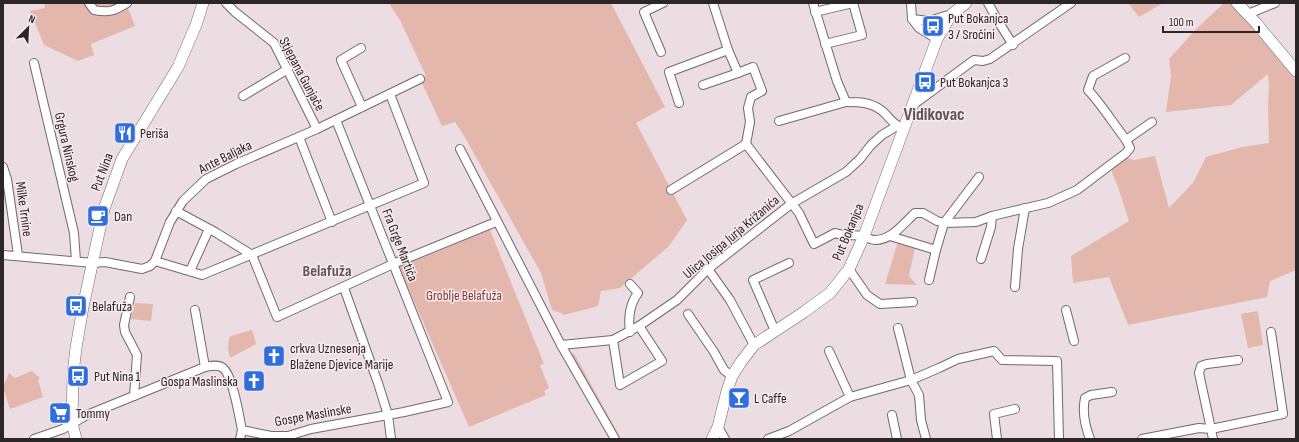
<svg xmlns="http://www.w3.org/2000/svg" width="1299" height="442" viewBox="0 0 1299 442" font-family="'Sofia Sans Condensed',sans-serif">
<rect width="100%" height="100%" fill="#ebdde1"/>
<g fill="#e4b7ad">
<polygon points="44,3 126,3 135,26 91,44 94,55 78,61 44,45 30,11 45,8"/>
<polygon points="389,3 611,3 665,107 636,123 687,220 669,246 620,288 601,291 598,306 564,315 561,313 552,310 541,273 463,134 455,122 442,126 420,79 426,76 401,22"/>
<polygon points="1128,3 1163,3 1139,17"/>
<polygon points="1224,3 1237,3 1296,71 1296,270 1270,281 1267,297 1128,325 1109,277 1073,283 1071,256 1129,221 1117,184 1112,173 1112,167 1125,157 1134,160 1155,156 1169,208 1193,183 1206,157 1242,147 1269,143 1268,104 1269,87 1268,74 1231,105 1166,112 1171,76 1169,59 1196,29"/>
<polygon points="490,230 544,364 540,365 549,388 544,391 546,395 469,427 399,267"/>
<polygon points="899,238 916,243 909,276 917,285 885,284"/>
<polygon points="135,303 153,304 151,321 131,319"/>
<polygon points="1258,311 1263,345 1248,348 1241,314"/>
<polygon points="252,330 256,344 230,358 228,349 229,338 231,336"/>
<polygon points="571,353 573,353 575,355 621,439 618,439 570,355"/>
<polygon points="32,371 40,378 38,380 43,397 10,409 3,387 9,373 15,378"/>
</g>
<g fill="none" stroke-linecap="round" stroke-linejoin="round">
<g stroke="#74686c" stroke-width="10">
<g id="minor">
<path d="M89,3l5,7c15,3 20,1 33,-7"/>
<polyline points="226,3 235,12 274,43 317,129"/>
<path d="M813,3l24,78 9,21c13,0 24,0 35,8 7,5 11,14 20,17"/>
<polyline points="911,3 912,19 919,28 937,39"/>
<polyline points="988,3 998,21 1013,45"/>
<polyline points="815,12 853,3 862,35 825,44"/>
<polyline points="1248,14 1275,3"/>
<polyline points="912,19 929,21 945,16 951,15"/>
<polyline points="361,48 341,60 362,107"/>
<polyline points="728,50 738,73 753,67 762,91 751,97 748,108 750,122 746,144"/>
<polyline points="661,52 644,12 663,3"/>
<path d="M1125,58l-32,18 -5,14c14,15 25,33 38,50"/>
<polyline points="34,63 74,233 76,261"/>
<polyline points="703,85 738,73"/>
<polyline points="243,96 288,69"/>
<polyline points="679,103 669,72 728,50 713,3"/>
<polyline points="913,105 974,60 983,61 990,59 1071,3"/>
<polyline points="779,121 846,102"/>
<polyline points="299,137 332,222"/>
<polyline points="460,149 561,345 615,439"/>
<polyline points="3,167 7,179 18,255"/>
<path d="M671,190l75,-46 53,69 15,31 21,-11c10,4 18,1 28,3 4,1 7,4 12,4 17,0 29,-17 40,-27h8l14,8 7,2 32,-1 16,-6 56,-13 29,-13 49,-37 4,-5 -4,-8 26,-18"/>
<polyline points="176,211 215,232 252,255 277,317 393,264 496,222"/>
<polyline points="890,236 936,250 944,223 979,177"/>
<polyline points="3,255 93,263 105,262 142,269 150,266 155,261 170,222 183,201 206,179 236,164 317,129 420,79"/>
<polyline points="981,259 991,227 992,216"/>
<polyline points="155,261 202,275 424,183 390,94"/>
<polyline points="708,269 730,300 754,345"/>
<polyline points="849,269 867,295 880,304 913,302"/>
<polyline points="190,271 209,229"/>
<polyline points="929,280 936,250"/>
<polyline points="1015,287 1018,249 1025,208"/>
<polyline points="344,288 378,383 388,415 391,439"/>
<polyline points="130,297 124,325 125,332 137,355 134,396"/>
<polyline points="195,310 205,367"/>
<polyline points="1066,310 1074,341"/>
<polyline points="688,314 714,352 724,370 732,376"/>
<polyline points="898,328 911,380 919,395 921,420 926,439"/>
<polyline points="775,331 753,280 789,263"/>
<path d="M630,332c-2,-14 -1,-27 8,-39l-8,-9"/>
<polyline points="613,340 620,385 662,361 639,326"/>
<polyline points="561,345 613,340 639,326 677,300 708,269 791,204 846,172 860,159 871,145 882,135 897,126"/>
<polyline points="829,351 850,397"/>
<polyline points="1238,360 1207,364 1201,366 1199,373 1211,429 1283,414 1271,332"/>
<polyline points="892,415 897,439"/>
<polyline points="718,427 725,439"/>
<path d="M34,439l29,-10 24,-14 118,-48c5,-1 13,-3 18,1 10,8 16,48 19,62l29,6h17l23,-7 93,-17 44,-10 -112,-282"/>
<polyline points="240,439 242,430"/>
<polyline points="768,439 789,431 850,397 911,380 939,368 958,359 994,351 1002,360 1057,361 1059,439"/>
<polyline points="997,439 994,414 1015,409"/>
<path d="M1090,439c-5,-13 -8,-27 -5,-41l6,-3 21,-3"/>
<polyline points="1142,439 1199,428 1211,429 1213,439"/>
</g>
</g>
<g stroke="#74686c" stroke-width="12">
<g id="major">
<polyline points="1237,3 1256,23 1296,71"/>
<polyline points="76,439 72,423 73,373 76,348 83,307 104,209 122,159 178,67 196,25 203,3"/>
<polyline points="712,439 718,427 727,391 732,376 741,362 754,345 804,312 830,293 849,269 864,236 937,39 951,15 966,3"/>
</g>
</g>
<use href="#minor" stroke="#fff" stroke-width="8"/>
<use href="#major" stroke="#fff" stroke-width="11"/>
</g>
<defs>
<g id="bus-square" transform="scale(1.15)"><rect x="-9" y="-9" width="18" height="18" rx="4" fill="#2f6edc" stroke="#f8eaef"/><path d="M-5-6H5V4H4V6H2V4H-2V6H-4V4H-5ZM-3.5-4V0h7V-4ZM-3.5 1.2v1.5H-2V1.2ZM2 1.2v1.5H3.5V1.2Z" fill="#fff"/></g>
<g id="restaurant-square" transform="scale(1.15)"><rect x="-9" y="-9" width="18" height="18" rx="4" fill="#2f6edc" stroke="#f8eaef"/><path d="M-5-6h1v4h1v-4h1v4h1v-4h1v5L-1.5 .5V6h-2V.5L-5-1ZM5-6V6H3V1.5H1.5Q1.5-4 5-6Z" fill="#fff"/></g>
<g id="cafe-square" transform="scale(1.15)"><rect x="-9" y="-9" width="18" height="18" rx="4" fill="#2f6edc" stroke="#f8eaef"/><path d="M-5.5-4.5H6V0H3Q3 3.5 0 3.5H-2.5Q-5.5 3.5-5.5 0ZM3-3.2v2h1.7v-2ZM-6 4.5H4V6H-6Z" fill="#fff"/></g>
<g id="church-square" transform="scale(1.15)"><rect x="-9" y="-9" width="18" height="18" rx="4" fill="#2f6edc" stroke="#f8eaef"/><path d="M-1.2-6h2.4v3.5h3.3v2.4h-3.3V6h-2.4V-.1h-3.3v-2.4h3.3Z" fill="#fff"/></g>
<g id="bar-square" transform="scale(1.15)"><rect x="-9" y="-9" width="18" height="18" rx="4" fill="#2f6edc" stroke="#f8eaef"/><path d="M-6-5H6L.8 .8V4.5H3.5V6h-7V4.5H-.8V.8Z" fill="#fff"/></g>
<g id="supermarket-square" transform="scale(1.15)"><rect x="-9" y="-9" width="18" height="18" rx="4" fill="#2f6edc" stroke="#f8eaef"/><path d="M-6-5.5h2.5l.6 2H6L4.5 2H-2.5L-4.4-4H-6ZM-1.5 3.2a1.3 1.3 0 1 0 .1 0ZM3 3.2a1.3 1.3 0 1 0 .1 0Z" fill="#fff"/></g>
</defs>
<g fill-rule="evenodd">
<use href="#bus-square" x="933" y="26"/>
<use href="#bus-square" x="925" y="82"/>
<use href="#restaurant-square" x="125" y="133"/>
<use href="#cafe-square" x="98" y="216"/>
<use href="#bus-square" x="76" y="306"/>
<use href="#church-square" x="274" y="356"/>
<use href="#bus-square" x="78" y="376"/>
<use href="#church-square" x="254" y="381"/>
<use href="#bar-square" x="739" y="398"/>
<use href="#supermarket-square" x="60" y="413"/>
</g>
<g text-anchor="middle" dominant-baseline="central" stroke-width="3" stroke-linejoin="round" paint-order="stroke">
<g font-size="14" fill="#2b2628" stroke="#f8eaef" text-anchor="start">
<text x="948" y="18">Put Bokanjca<tspan x="948" dy="16">3 / Sročini</tspan></text>
<text x="940" y="82">Put Bokanjca 3</text>
<text x="140" y="133">Periša</text>
<text x="114" y="216">Dan</text>
<text x="92" y="306">Belafuža</text>
<text x="290" y="348">crkva Uznesenja<tspan x="290" dy="16">Blažene Djevice Marije</tspan></text>
<text x="94" y="376">Put Nina 1</text>
<text x="238" y="381" text-anchor="end">Gospa Maslinska</text>
<text x="754" y="398">L Caffe</text>
<text x="76" y="413">Tommy</text>
</g>
<g font-size="14" fill="#2b2628" stroke="#f8eaef">
<text transform="translate(302 74) rotate(62)">Stjepana Gunjače</text>
<text transform="translate(67 147) rotate(77)">Grgura Ninskog</text>
<text transform="translate(225 157) rotate(-27)">Ante Baljaka</text>
<text transform="translate(102 172) rotate(-69)">Put Nina</text>
<text transform="translate(24 209) rotate(82)">Milke Trnine</text>
<text transform="translate(848 232) rotate(-67)">Put Bokanjca</text>
<text transform="translate(731 237) rotate(-40)">Ulica Josipa Jurja Križanića</text>
<text transform="translate(400 245) rotate(69)">Fra Grge Martića</text>
<text transform="translate(313 415) rotate(-10)">Gospe Maslinske</text>
</g>
<g font-size="14" fill="#7f392c" stroke="#f8eaef">
<text x="464" y="295">Groblje Belafuža</text>
</g>
<g font-size="16" font-weight="bold" fill="#605458" stroke="#f8eaef">
<text x="327" y="271">Belafuža</text>
</g>
<g font-size="18" font-weight="bold" fill="#605458" stroke="#f8eaef">
<text x="934" y="114">Vidikovac</text>
</g>
</g>
<rect width="1299" height="442" fill="none" stroke="#2b2628" stroke-width="8"/>
<g transform="translate(28 28) rotate(24)" stroke="#f8eaef" stroke-width="3" paint-order="stroke">
<path d="M0-3L7 15L0 10L-7 15Z" fill="#2b2628"/>
<text y="-6" font-size="11" font-weight="bold" text-anchor="middle" fill="#2b2628">N</text>
</g>
<path d="M1163 26v6h96v-6" fill="none" stroke="#2b2628" stroke-width="2"/>
<text x="1169" y="26" font-size="12" fill="#2b2628" stroke="#f8eaef" stroke-width="3" paint-order="stroke">100 m</text>
</svg>
